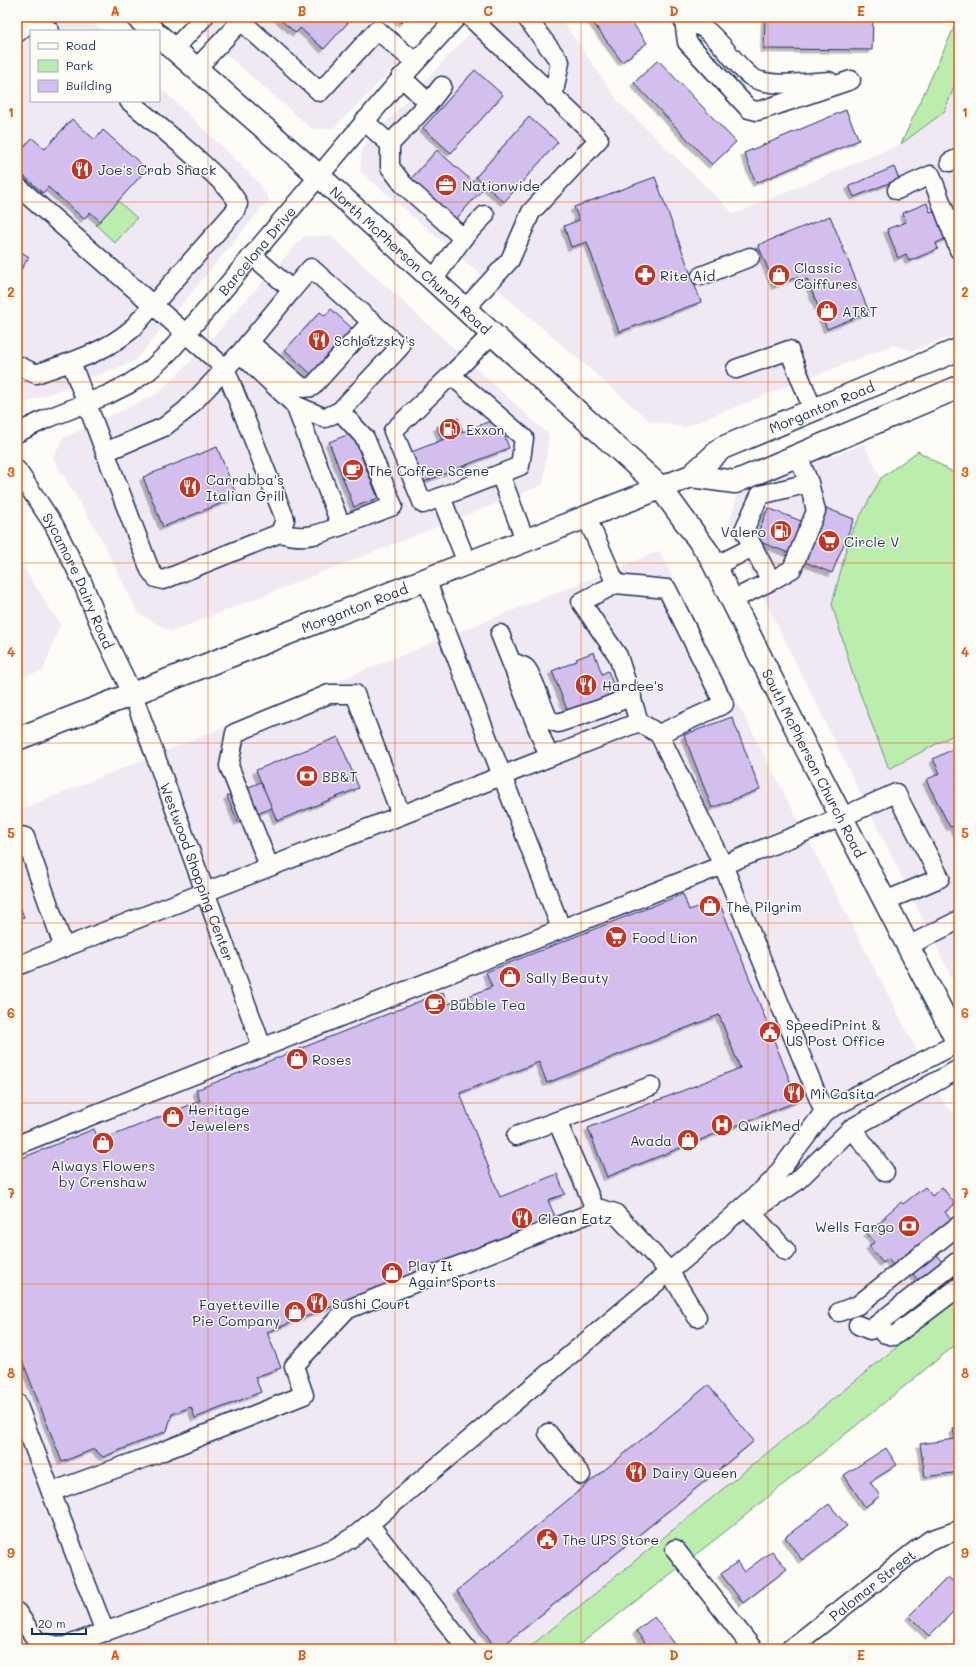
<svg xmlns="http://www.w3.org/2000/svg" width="976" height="1666" viewBox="0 0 976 1666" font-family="Mali,sans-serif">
<defs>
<filter id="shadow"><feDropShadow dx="-3.5" dy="3.5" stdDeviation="0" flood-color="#0004"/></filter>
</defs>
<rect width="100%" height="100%" fill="#fdfcf7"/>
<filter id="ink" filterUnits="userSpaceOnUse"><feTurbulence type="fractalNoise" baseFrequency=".025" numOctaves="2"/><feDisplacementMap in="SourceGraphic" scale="8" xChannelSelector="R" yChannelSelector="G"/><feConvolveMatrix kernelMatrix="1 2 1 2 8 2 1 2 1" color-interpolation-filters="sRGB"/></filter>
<g filter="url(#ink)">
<g fill="#f0e9f4">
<polygon points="17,17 87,17 102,31 31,31 31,101 159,101 159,86 258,182 269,199 135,361 17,406"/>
<polygon points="183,17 379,17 414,48 334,128 312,129"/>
<polygon points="485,17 560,17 618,101 734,214 901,144 944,112 959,75 959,334 912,351 893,345 684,427 650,421 360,171 362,148"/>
<polygon points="304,236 331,236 549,435 543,485 171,632 138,613 102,540 53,458 63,438 157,394 190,362"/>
<polygon points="864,444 881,478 850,535 832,604 853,675 889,769 959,732 959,992 728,526 739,491"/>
<polygon points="659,551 944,1103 959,1120 959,1296 527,1649 27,1649 17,1634 17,811"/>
<polygon points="17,558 60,624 43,671 17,678"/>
</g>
<g fill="#bbedac" stroke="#6b8e85">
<polygon points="949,17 959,17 959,75 944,112 901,144 956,23"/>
<polygon points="118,201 137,218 115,243 96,225"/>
<polygon points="918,451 959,476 959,732 889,769 853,675 832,604 850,535 881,478"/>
<polygon points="959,1296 959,1342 726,1531 574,1649 527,1649"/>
</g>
<g fill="#d3beee" stroke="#1b2f5e" filter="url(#shadow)">
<polygon points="277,17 353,17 324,49 300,28 296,33"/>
<polygon points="395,17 407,17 402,23"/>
<polygon points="589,17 628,17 647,43 622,62"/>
<polygon points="765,17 873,17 872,50 764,49"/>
<polygon points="658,60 736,142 712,165 634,83"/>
<polygon points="475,70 503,95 451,153 423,128"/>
<polygon points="846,110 859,140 756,183 744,153"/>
<polygon points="529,117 558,142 504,202 476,177"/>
<polygon points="72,119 95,140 103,130 147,169 100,221 90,212 84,219 48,187 43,193 17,170 17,155 32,138 45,149"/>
<polygon points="437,150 482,190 455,220 410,180"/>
<polygon points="894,167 899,179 854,197 849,186"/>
<polygon points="655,177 701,302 619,332 587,242 571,247 564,226 579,220 574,207"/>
<polygon points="927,203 930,212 938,209 949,237 936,243 938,249 909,261 906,254 898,258 887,229 906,222 903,213"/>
<polygon points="830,216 869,312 827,329 807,279 799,282 797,277 775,286 758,245"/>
<polygon points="17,242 20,244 17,249 29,257 17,276"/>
<polygon points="331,309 354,330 312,375 285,350 320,312 325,316"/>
<polygon points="458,418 463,432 442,440 437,427"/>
<polygon points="498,418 509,448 421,483 409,453"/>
<polygon points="352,433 378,498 354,507 329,442"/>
<polygon points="217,447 237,497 163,527 143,477"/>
<polygon points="768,508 806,523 794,555 755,540"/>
<polygon points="826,508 854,519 832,573 805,562"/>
<polygon points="594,652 602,674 608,671 618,696 569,715 552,671 577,661 576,659"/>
<polygon points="732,717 760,789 712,808 684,735"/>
<polygon points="338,737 359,788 277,821 256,770"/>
<polygon points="959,746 959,830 956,832 953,826 950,827 926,780 940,773 933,759"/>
<polygon points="261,782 272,808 238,822 227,796"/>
<polygon points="683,894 689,910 718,899 798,1101 607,1177 588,1128 740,1068 719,1015 547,1083 539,1062 460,1093 500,1197 557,1174 565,1194 548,1200 556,1219 267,1332 281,1368 255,1377 261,1392 195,1418 191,1407 172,1414 167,1431 103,1457 94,1449 62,1462 17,1347 17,1160 94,1129 99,1141 200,1101 196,1090 443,992 448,1004 492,987 486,972"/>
<polygon points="17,899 24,917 17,920"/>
<polygon points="925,1187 932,1196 942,1187 955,1204 945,1212 951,1219 893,1265 888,1259 883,1263 869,1246 875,1242 867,1233 886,1218 885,1216 901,1202 903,1204"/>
<polygon points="925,1240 959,1284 939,1306 901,1259"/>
<polygon points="708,1385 754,1441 499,1649 496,1649 457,1591"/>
<polygon points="959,1428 959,1472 925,1477 920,1444 955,1439 953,1429"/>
<polygon points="886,1448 897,1465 870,1482 880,1496 865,1507 844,1475"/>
<polygon points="829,1504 847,1526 802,1560 785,1537"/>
<polygon points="772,1551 787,1569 743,1603 721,1574 737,1562 744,1572"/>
<polygon points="948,1577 959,1587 959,1606 929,1636 909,1616"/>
<polygon points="654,1617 679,1649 650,1649 636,1631"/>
</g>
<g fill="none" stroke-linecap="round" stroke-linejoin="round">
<g stroke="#1b2f5e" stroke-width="21">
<g id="minor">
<polyline points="526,17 560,62 553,97"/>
<path d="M681,17c6,7 17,7 24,12 17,13 29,34 45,47 17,13 59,6 79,5"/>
<polyline points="35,18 50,31"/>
<polyline points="684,20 687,42 749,109 757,111 765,109 851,80"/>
<polyline points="17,33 36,17"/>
<polyline points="174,49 204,17"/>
<polyline points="196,69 241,21 320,92 377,30 415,62"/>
<polyline points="401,77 429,103"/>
<polyline points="442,86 429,103 390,144 390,167 403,184 463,238"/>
<polyline points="364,121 390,144"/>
<polyline points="950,162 959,158"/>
<polyline points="17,186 225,368 285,519 280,533 163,580 156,578 150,570 71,362"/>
<polyline points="897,190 931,175 959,250"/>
<polyline points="701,276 750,257"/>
<polyline points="433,280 463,238 485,215"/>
<polyline points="465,309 510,260 531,212 599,139 470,17"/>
<polyline points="249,342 303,388 312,387 372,321"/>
<polyline points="242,351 292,290"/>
<path d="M17,365l19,9c34,-12 68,-21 96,-45l103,-118 3,-7c-7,-21 -87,-84 -109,-103"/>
<polyline points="736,369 789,350 813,410"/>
<polygon points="451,375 524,438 520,466 423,504 393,431"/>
<polyline points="451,375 492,334"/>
<polyline points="295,405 341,526 393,506 365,438 340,411"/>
<path id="s1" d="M17,433l29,-14 61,-24 22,-11 21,-14 19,-18 34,-38 195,-232 59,-65"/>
<polyline points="105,452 164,427 186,410 240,353 295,405 325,418 340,411 400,347 311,268 292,290 252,255"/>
<polyline points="798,455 809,483"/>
<path id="s2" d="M17,470l37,55 27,54 23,56 29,60 129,352"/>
<polyline points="500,474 525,540"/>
<polygon points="809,483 816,511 792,569 771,581 744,530 760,495"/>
<polyline points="441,497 467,563"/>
<polyline points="586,516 616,584"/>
<path d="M280,533c26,7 37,2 61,-7"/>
<polyline points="715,566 753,547"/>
<polyline points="426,579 561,928"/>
<polyline points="732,600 771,581"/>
<polyline points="500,634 549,757"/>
<path d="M512,662c4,2 11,3 14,6 8,9 16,39 23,52l9,3 45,-15 29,-12"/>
<polyline points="639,722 618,656 581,602 616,584 667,589 724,704 659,734"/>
<polyline points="17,835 25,837 64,948"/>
<polyline points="269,866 229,766 235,733 329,694 355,694 401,815"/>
<polyline points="908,946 959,920"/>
<polyline points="17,966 639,722 659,734 723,865 824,1112"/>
<polyline points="852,1128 885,1172"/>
<polyline points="516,1136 557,1121"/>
<polyline points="17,1145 723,865 842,817 896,793 940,878 885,901"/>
<polyline points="596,1211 557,1121 651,1086"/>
<polyline points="753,1211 796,1182 852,1128 959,1069"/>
<polyline points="751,1212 786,1251"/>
<polyline points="839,1312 858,1305 959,1225"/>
<polyline points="858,1325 870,1330 959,1260"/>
<polyline points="883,1333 894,1336 959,1287"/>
<polyline points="17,1403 51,1492 156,1454 304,1395 294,1366 346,1310 601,1209 615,1213 669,1271 697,1317"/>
<polyline points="548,1433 581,1475"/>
<polyline points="51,1492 105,1632"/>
<polyline points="369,1524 467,1649"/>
<polyline points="675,1549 753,1649"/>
<polyline points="17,1612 37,1641 63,1647 335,1548 356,1535 694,1251 772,1181 824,1112 958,1043"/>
<path id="s3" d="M790,1649l130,-102 10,-7 29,-10"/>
</g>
</g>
<g stroke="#1b2f5e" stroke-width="25">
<g id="major">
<polyline points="137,17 153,31"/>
<path id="s4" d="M159,36l159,139 342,312 49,67 98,196 152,295"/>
<polyline points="691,476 735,482 959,387"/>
<path id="s5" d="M17,739l674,-263 31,-28 233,-97h4"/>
</g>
</g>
<use href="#minor" stroke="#fdfcf7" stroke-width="18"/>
<use href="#major" stroke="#fdfcf7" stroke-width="22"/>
</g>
</g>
<path fill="none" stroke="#e8590c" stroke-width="1" stroke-opacity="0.55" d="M208,17v1632M395,17v1632M581,17v1632M768,17v1632M17,202h942M17,382h942M17,563h942M17,743h942M17,923h942M17,1103h942M17,1284h942M17,1464h942"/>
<defs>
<g id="restaurant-disc" transform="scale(1.15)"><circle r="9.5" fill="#c8321e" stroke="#fdfcf7"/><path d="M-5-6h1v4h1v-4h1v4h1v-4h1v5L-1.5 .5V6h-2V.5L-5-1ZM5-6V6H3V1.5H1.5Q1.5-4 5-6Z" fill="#fff"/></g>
<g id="office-disc" transform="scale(1.15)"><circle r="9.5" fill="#c8321e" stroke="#fdfcf7"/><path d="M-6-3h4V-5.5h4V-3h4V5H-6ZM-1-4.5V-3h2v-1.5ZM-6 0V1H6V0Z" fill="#fff"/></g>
<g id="pharmacy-disc" transform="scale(1.15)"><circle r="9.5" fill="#c8321e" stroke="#fdfcf7"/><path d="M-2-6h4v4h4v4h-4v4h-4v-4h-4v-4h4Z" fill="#fff"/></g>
<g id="shop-disc" transform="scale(1.15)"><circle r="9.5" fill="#c8321e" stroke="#fdfcf7"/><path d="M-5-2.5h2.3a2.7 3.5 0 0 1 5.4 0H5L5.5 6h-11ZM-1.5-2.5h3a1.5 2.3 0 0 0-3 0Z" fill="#fff"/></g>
<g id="fuel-disc" transform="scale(1.15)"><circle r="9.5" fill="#c8321e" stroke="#fdfcf7"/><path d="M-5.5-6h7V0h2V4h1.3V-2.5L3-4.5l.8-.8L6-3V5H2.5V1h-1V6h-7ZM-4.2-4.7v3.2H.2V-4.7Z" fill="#fff"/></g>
<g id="cafe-disc" transform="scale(1.15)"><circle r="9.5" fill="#c8321e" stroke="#fdfcf7"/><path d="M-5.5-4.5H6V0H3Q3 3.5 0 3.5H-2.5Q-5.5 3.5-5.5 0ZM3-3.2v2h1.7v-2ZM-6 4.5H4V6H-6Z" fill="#fff"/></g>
<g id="supermarket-disc" transform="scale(1.15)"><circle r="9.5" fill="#c8321e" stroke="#fdfcf7"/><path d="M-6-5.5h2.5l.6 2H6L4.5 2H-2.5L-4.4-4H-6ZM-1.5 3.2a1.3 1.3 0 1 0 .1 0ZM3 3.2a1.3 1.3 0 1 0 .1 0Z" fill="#fff"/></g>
<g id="bank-disc" transform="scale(1.15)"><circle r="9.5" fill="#c8321e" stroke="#fdfcf7"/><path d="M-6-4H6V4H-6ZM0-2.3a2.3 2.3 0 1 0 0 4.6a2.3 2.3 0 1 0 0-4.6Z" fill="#fff"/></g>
<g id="civic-disc" transform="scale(1.15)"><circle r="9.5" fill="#c8321e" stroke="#fdfcf7"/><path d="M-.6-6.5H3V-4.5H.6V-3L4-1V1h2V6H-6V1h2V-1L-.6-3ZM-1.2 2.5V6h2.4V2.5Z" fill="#fff"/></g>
<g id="hospital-disc" transform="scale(1.15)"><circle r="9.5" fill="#c8321e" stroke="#fdfcf7"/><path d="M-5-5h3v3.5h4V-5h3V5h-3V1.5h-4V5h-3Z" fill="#fff"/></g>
</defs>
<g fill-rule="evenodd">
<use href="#restaurant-disc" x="82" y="169"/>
<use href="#office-disc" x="446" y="185"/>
<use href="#pharmacy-disc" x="645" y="275"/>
<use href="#shop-disc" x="779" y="275"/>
<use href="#shop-disc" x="827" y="311"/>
<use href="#restaurant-disc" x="319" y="340"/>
<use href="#fuel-disc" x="450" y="429"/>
<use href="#cafe-disc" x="353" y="470"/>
<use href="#restaurant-disc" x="190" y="487"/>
<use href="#fuel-disc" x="781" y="531"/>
<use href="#supermarket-disc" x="829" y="541"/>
<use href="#restaurant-disc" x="586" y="685"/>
<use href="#bank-disc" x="307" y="776"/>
<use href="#shop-disc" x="710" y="906"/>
<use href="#supermarket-disc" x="616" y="937"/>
<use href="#shop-disc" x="510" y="977"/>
<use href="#cafe-disc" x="435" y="1004"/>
<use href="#civic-disc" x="770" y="1032"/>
<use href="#shop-disc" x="297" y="1059"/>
<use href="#restaurant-disc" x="794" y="1093"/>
<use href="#shop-disc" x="173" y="1117"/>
<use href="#hospital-disc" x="722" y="1125"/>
<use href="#shop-disc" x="688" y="1140"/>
<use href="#shop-disc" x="103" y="1143"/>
<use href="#restaurant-disc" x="522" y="1218"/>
<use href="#bank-disc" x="909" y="1226"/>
<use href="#shop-disc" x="392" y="1273"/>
<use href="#restaurant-disc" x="317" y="1303"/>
<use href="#shop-disc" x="295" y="1312"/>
<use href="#restaurant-disc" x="636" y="1472"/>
<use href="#civic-disc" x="547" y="1539"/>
</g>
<g text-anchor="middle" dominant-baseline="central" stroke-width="3" stroke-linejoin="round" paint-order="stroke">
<g font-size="14" fill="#1b2f5e" stroke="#fdfcf7" text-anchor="start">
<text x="98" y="169">Joe's Crab Shack</text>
<text x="462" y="185">Nationwide</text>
<text x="794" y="267">Classic<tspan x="794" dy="16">Coiffures</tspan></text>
<text x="660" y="275">Rite Aid</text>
<text x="842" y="311">AT&amp;T</text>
<text x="334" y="340">Schlotzsky's</text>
<text x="466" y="429">Exxon</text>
<text x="368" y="470">The Coffee Scene</text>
<text x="206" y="479">Carrabba's<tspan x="206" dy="16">Italian Grill</tspan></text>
<text x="766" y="531" text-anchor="end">Valero</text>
<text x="844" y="541">Circle V</text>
<text x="602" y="685">Hardee's</text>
<text x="322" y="776">BB&amp;T</text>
<text x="726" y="906">The Pilgrim</text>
<text x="632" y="937">Food Lion</text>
<text x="526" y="977">Sally Beauty</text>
<text x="450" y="1004">Bubble Tea</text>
<text x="786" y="1024">SpeediPrint &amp;<tspan x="786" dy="16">US Post Office</tspan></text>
<text x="312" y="1059">Roses</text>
<text x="810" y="1093">Mi Casita</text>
<text x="188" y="1109">Heritage<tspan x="188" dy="16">Jewelers</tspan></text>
<text x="738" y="1125">QwikMed</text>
<text x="672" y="1140" text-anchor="end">Avada</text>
<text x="103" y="1165" text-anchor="middle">Always Flowers<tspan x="103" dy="16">by Crenshaw</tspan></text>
<text x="538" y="1218">Clean Eatz</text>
<text x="894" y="1226" text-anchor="end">Wells Fargo</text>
<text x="408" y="1265">Play It<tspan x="408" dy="16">Again Sports</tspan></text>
<text x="332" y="1303">Sushi Court</text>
<text x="280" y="1304" text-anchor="end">Fayetteville<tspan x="280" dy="16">Pie Company</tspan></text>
<text x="652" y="1472">Dairy Queen</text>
<text x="562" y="1539">The UPS Store</text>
</g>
<g font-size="14" fill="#1b2f5e" stroke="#fdfcf7">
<text stroke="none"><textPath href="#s1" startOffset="308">Barcelona Drive</textPath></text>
<text stroke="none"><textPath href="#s4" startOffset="337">North McPherson Church Road</textPath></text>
<text stroke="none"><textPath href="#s5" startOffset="873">Morganton Road</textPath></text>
<text stroke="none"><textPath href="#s2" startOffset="127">Sycamore Dairy Road</textPath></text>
<text stroke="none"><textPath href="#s5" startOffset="362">Morganton Road</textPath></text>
<text stroke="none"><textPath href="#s4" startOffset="991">South McPherson Church Road</textPath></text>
<text stroke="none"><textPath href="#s2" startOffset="442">Westwood Shopping Center</textPath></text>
<text stroke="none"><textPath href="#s3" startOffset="104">Palomar Street</textPath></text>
</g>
</g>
<rect width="976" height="1666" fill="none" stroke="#fdfcf7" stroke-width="44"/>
<rect x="30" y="30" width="130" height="72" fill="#fdfcf7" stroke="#a3aaba"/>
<rect x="38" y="43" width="20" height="6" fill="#fdfcf7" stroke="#a3aaba"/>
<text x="66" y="50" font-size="12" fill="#1b2f5e">Road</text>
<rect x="38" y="60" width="20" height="12" fill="#bbedac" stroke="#a3aaba"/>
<text x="66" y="70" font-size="12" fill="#1b2f5e">Park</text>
<rect x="38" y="80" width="20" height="12" fill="#d3beee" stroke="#a3aaba"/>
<text x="66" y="90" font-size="12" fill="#1b2f5e">Building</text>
<path d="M32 1628v6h54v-6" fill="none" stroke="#1b2f5e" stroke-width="2"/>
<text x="38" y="1628" font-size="12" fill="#1b2f5e" stroke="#fdfcf7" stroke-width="3" paint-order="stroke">20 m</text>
<rect x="22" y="22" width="932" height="1622" fill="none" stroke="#e8590c" stroke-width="1.5"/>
<g font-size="13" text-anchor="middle" font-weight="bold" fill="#e8590c">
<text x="115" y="16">A</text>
<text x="302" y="16">B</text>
<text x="488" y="16">C</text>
<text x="674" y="16">D</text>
<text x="861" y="16">E</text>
<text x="11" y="117">1</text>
<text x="965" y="117">1</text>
<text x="11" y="297">2</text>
<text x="965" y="297">2</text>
<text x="11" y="477">3</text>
<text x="965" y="477">3</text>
<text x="11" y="657">4</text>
<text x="965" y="657">4</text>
<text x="11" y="838">5</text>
<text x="965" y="838">5</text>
<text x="11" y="1018">6</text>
<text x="965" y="1018">6</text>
<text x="11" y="1198">7</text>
<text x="965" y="1198">7</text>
<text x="11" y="1378">8</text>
<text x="965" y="1378">8</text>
<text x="11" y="1558">9</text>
<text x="965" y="1558">9</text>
<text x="115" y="1660">A</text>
<text x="302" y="1660">B</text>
<text x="488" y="1660">C</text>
<text x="674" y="1660">D</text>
<text x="861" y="1660">E</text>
</g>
</svg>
